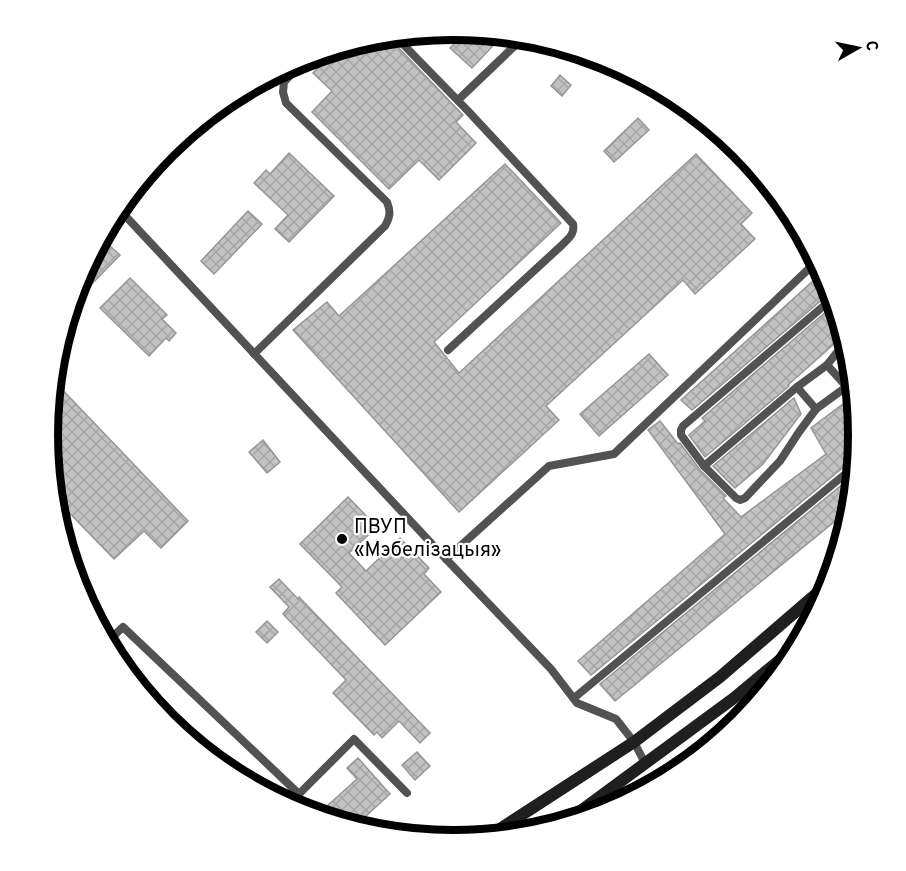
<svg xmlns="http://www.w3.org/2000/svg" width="906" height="871" viewBox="0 0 906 871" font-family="Overpass,sans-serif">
<defs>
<pattern id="grass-tufts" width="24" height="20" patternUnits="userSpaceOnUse" patternTransform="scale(1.5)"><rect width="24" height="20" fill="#d9d9d9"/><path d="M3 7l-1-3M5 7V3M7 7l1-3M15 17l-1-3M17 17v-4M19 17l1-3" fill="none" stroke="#b8b8b8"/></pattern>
<pattern id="building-cross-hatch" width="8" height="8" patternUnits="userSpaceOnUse" patternTransform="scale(1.5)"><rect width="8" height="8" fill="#c2c2c2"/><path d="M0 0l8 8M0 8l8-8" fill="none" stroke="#a5a5a5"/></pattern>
</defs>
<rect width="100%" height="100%" fill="#fff"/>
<polygon fill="url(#grass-tufts)" points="769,686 739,722 678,773 603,812 661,772"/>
<g fill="url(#building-cross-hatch)" stroke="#969696" stroke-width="1.5">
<polygon points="467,31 503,35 472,68 450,48"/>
<polygon points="389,36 391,40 463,115 456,122 476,143 439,180 419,160 389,189 312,112 332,91 313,73 339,48 374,38"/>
<polygon points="560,75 571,85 562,96 551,86"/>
<polygon points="638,118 649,130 614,162 604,151"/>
<polygon points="289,153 334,196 289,242 275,229 288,215 254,183 266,170 270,174"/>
<polygon points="696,154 752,213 741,224 755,239 695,294 683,280 546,406 559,420 459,512 293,330 327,302 339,316 505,164 561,223 434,342 459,373"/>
<polygon points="248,211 262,224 214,274 201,261"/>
<polygon points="101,238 120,255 87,289 78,280"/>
<polygon points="823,272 828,281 831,292 692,410 681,400"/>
<polygon points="130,278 167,315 162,319 176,333 169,341 166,338 149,356 100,308"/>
<polygon points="835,304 844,335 788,385 789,386 705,457 689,435 705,421 702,418"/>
<polygon points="649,354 668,375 599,436 580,414"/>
<polygon points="53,380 188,521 161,548 144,531 114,559 53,496 48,435"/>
<polygon points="855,395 858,436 856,460 851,461 591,675 578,661 725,534 648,430 660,421 678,444 680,443 700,470 726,496 723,498 741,517 826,454 811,428"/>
<polygon points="794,398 801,414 763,464 735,488 713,466"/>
<polygon points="263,440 280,462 267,473 249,452"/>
<polygon points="855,474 851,508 615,701 600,684"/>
<polygon points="348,497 377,527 349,553 366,571 400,538 429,568 424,574 441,592 385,645 336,593 342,587 300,544"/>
<polygon points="279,579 298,599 299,597 430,733 420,743 399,721 382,738 377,732 374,735 333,693 346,680 283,614 289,607 270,587"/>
<polygon points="267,621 278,632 267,643 256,632"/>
<polygon points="417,752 430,766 415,780 402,765"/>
<polygon points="358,758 390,794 354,827 316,816 357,779 347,768"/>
</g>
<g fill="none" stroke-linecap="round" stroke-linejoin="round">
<g stroke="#525252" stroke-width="8">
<path d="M395,36l73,75 105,113c2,10 -4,14 -11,21l-114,105"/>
<polyline points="458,100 524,37"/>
<polyline points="118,208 446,559 551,669 577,703 616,719 634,742 645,763"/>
<polyline points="833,298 683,426 681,430 681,435 704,466 736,498 740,500 745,498 780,461 799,432 816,409 853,382"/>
<path d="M254,354l131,-128c5,-9 6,-14 2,-24l-101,-99 -3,-11 1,-10 22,-24"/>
<polyline points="827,365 846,386"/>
<polyline points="797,387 816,409"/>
<polyline points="704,466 797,387 827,365 846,341"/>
<polyline points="446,559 549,466 614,454 817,261"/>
<polyline points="106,643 123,627 299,794 354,739 407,793"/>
<polyline points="574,698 855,466"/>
</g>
<g stroke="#1f1f1f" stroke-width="12">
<polyline points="557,826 575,815 734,698 798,645"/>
<polyline points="486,838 634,742 720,677 830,582"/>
</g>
</g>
<circle fill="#000" stroke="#fff" stroke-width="2" cx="342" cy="539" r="6"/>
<g text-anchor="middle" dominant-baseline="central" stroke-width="4.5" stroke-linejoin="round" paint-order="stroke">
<g font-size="20" fill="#000" stroke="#fff" text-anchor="start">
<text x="354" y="528">ПВУП<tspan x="354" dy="23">«Мэбелізацыя»</tspan></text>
</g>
</g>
<path d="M0 0H906V871H0ZM58 435a395 395 0 1 1 790 0a395 395 0 1 1-790 0Z" fill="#fff" fill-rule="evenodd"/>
<path fill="none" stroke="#000" stroke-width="8" d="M58 435a395 395 0 1 1 790 0a395 395 0 1 1-790 0Z"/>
<g transform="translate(858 48) rotate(81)" stroke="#ffffff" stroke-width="4.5" paint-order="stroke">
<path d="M0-4.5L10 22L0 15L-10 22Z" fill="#000000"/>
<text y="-9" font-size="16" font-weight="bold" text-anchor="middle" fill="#000000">С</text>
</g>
</svg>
